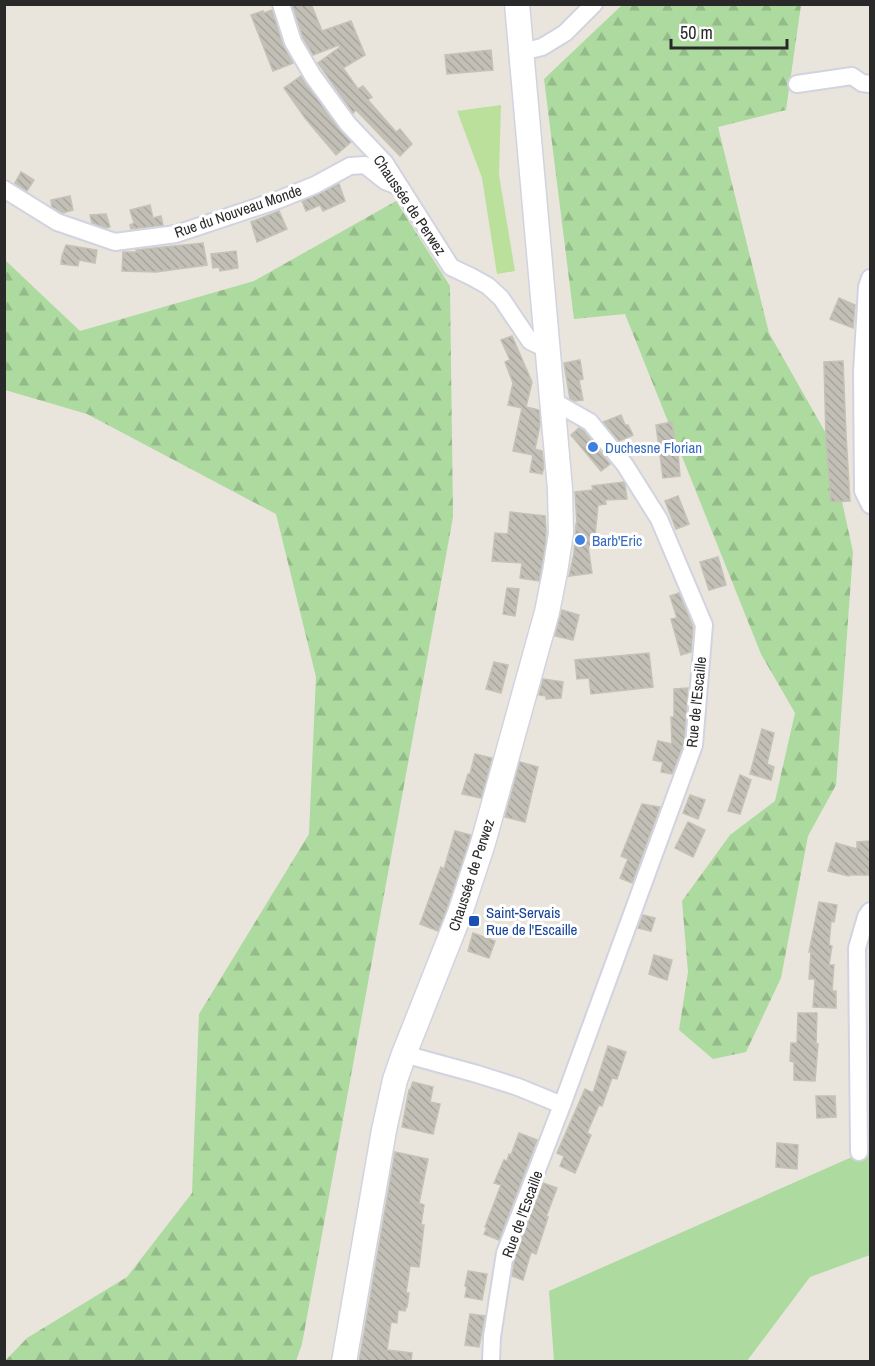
<svg xmlns="http://www.w3.org/2000/svg" width="875" height="1366" viewBox="0 0 875 1366" font-family="'Archivo Narrow',sans-serif">
<defs>
<pattern id="forest-firs" width="22" height="20" patternUnits="userSpaceOnUse" patternTransform="scale(1.5)"><rect width="22" height="20" fill="#acda9f"/><path d="M5 1l3.5 6h-7zM16 11l3.5 6h-7z" fill="#94bb89"/></pattern>
<pattern id="building-back-hatch" width="6" height="6" patternUnits="userSpaceOnUse" patternTransform="scale(1.5)"><rect width="6" height="6" fill="#c2bfb7"/><path d="M-1 5l2 2M0 0l6 6M5-1l2 2" fill="none" stroke="#a7a49d"/></pattern>
</defs>
<rect width="100%" height="100%" fill="#e9e5dc"/>
<polygon fill="#acda9f" points="870,1149 870,1255 810,1277 747,1361 554,1361 549,1291"/>
<g fill="url(#forest-firs)">
<polygon points="622,5 801,5 786,110 718,127 769,333 828,437 853,552 836,785 808,836 781,978 746,1052 713,1059 679,1030 688,972 682,901 730,835 775,801 795,713 761,654 625,314 574,319 544,79"/>
<polygon points="396,201 450,286 453,517 302,1344 296,1361 5,1361 27,1338 127,1277 192,1193 199,1014 309,834 316,677 276,514 87,414 5,390 5,260 80,331 254,281"/>
</g>
<polygon fill="#bbe09b" points="501,105 499,175 515,271 497,274 482,178 457,111"/>
<g fill="url(#building-back-hatch)" stroke="#c4c1b6" stroke-width="1.5">
<polygon points="292,4 311,4 322,31 351,21 365,55 343,68 358,89 363,86 372,97 368,100 396,132 400,129 412,144 400,156 356,110 353,113 318,63 340,47 339,45 313,55 303,38"/>
<polygon points="272,10 283,45 293,63 273,71 251,15 263,11 264,13"/>
<polygon points="491,50 493,70 447,74 445,55"/>
<polygon points="301,76 340,130 351,142 336,155 305,118 284,88"/>
<polygon points="21,172 34,180 27,191 15,183"/>
<polygon points="339,184 345,201 323,211 320,205 306,211 302,201"/>
<polygon points="70,196 73,210 63,213 52,207 51,200"/>
<polygon points="150,205 153,218 161,216 163,225 131,229 130,225 134,223 130,210"/>
<polygon points="279,211 287,229 257,242 251,222"/>
<polygon points="106,214 110,227 106,228 92,223 90,215"/>
<polygon points="203,243 207,265 156,272 122,271 123,252 137,252 136,250"/>
<polygon points="66,245 97,250 95,263 79,260 78,266 61,264 62,256"/>
<polygon points="236,251 238,268 220,271 219,267 213,268 211,254"/>
<polygon points="839,298 855,305 853,328 830,319"/>
<polygon points="512,336 532,382 526,407 539,410 540,425 535,449 542,451 544,467 542,474 530,472 533,455 513,451 522,408 508,405 513,383 505,362 510,360 501,340"/>
<polygon points="580,360 583,379 579,380 583,400 574,401 570,399 564,363"/>
<polygon points="843,361 846,434 850,501 831,502 826,440 824,362"/>
<polygon points="621,415 625,425 628,425 633,435 619,441 603,422"/>
<polygon points="672,422 677,453 678,453 680,476 663,478 656,425"/>
<polygon points="579,428 583,430 610,464 601,471 571,435"/>
<polygon points="624,482 625,485 627,499 605,500 606,504 598,505 594,546 588,546 592,573 569,576 574,554 576,524 577,524 575,492 593,490 592,486"/>
<polygon points="678,496 689,524 676,529 665,501"/>
<polygon points="510,512 545,516 546,531 545,546 539,581 520,578 522,563 492,561 495,533 508,534"/>
<polygon points="718,557 726,585 709,590 700,562"/>
<polygon points="507,588 519,589 515,616 503,614"/>
<polygon points="679,593 693,627 691,652 681,655 671,619 677,618 670,596"/>
<polygon points="562,610 579,615 573,640 555,636"/>
<polygon points="649,653 653,687 591,694 589,678 577,679 575,660"/>
<polygon points="494,662 508,665 501,693 486,689"/>
<polygon points="543,679 563,682 561,698 546,699 546,696 539,695"/>
<polygon points="688,688 684,743 672,774 661,772 663,762 653,760 658,741 672,744 671,717 674,717 674,689"/>
<polygon points="762,729 774,733 767,764 774,767 771,780 750,774"/>
<polygon points="475,754 492,758 481,798 462,794 468,774 470,774"/>
<polygon points="520,762 538,767 525,822 505,817"/>
<polygon points="740,775 751,780 740,814 728,811"/>
<polygon points="690,795 705,800 698,819 683,813"/>
<polygon points="642,804 660,807 632,883 620,878 628,859 621,856"/>
<polygon points="688,822 705,830 693,857 675,848"/>
<polygon points="455,831 471,835 447,908 438,931 420,924 441,867 444,869"/>
<polygon points="870,841 870,875 849,875 849,876 828,871 836,843 857,849 857,842"/>
<polygon points="819,902 837,905 834,922 831,921 829,945 832,946 829,965 834,965 832,991 836,991 836,1008 813,1007 815,979 809,979 811,952 809,952"/>
<polygon points="643,915 655,918 651,931 638,928"/>
<polygon points="473,933 495,941 489,958 468,951"/>
<polygon points="654,955 672,960 667,980 649,974"/>
<polygon points="798,1013 817,1013 816,1044 818,1044 815,1081 794,1080 794,1062 790,1061 791,1043 797,1043"/>
<polygon points="608,1046 626,1052 617,1079 612,1078 602,1106 599,1105 587,1133 591,1135 575,1173 560,1166 564,1156 557,1153 585,1089 593,1093"/>
<polygon points="413,1082 433,1087 430,1102 440,1104 433,1134 402,1127 409,1090 410,1090"/>
<polygon points="816,1096 835,1096 836,1117 817,1118"/>
<polygon points="519,1133 537,1140 499,1240 484,1234 487,1228 485,1227 501,1185 494,1183 504,1160 507,1161 509,1154 511,1155"/>
<polygon points="777,1143 798,1145 797,1169 776,1167"/>
<polygon points="395,1152 428,1159 419,1203 424,1205 421,1225 424,1225 419,1267 410,1266 406,1293 409,1293 407,1307 406,1307 405,1311 398,1310 397,1323 391,1322 387,1350 412,1353 411,1362 359,1362"/>
<polygon points="543,1183 557,1188 546,1217 548,1217 536,1254 531,1252 523,1280 512,1276 515,1256"/>
<polygon points="468,1271 487,1274 482,1300 465,1297 467,1287 465,1286"/>
<polygon points="470,1314 485,1316 479,1347 465,1345"/>
</g>
<g fill="none" stroke-linecap="round" stroke-linejoin="round">
<g stroke="#d1d3e0" stroke-width="20">
<g id="minor">
<polyline points="281,4 293,42 313,76 348,124 385,163 451,267 472,277 488,286 501,298 530,341 538,345 548,347"/>
<polyline points="522,52 542,47 565,33 594,4"/>
<polyline points="797,84 852,76 862,83 870,84"/>
<polyline points="4,189 57,222 115,242 176,234 278,200 315,185 350,166 365,165 385,181 400,187"/>
<polyline points="870,278 867,287 862,372 863,491 870,505"/>
<polyline points="404,1054 477,1074 518,1087 562,1105"/>
<polyline points="859,1152 857,948 866,917 870,911"/>
<polyline points="491,1362 492,1337 505,1253 562,1105 694,745 704,625 659,519 625,465 590,422 553,401"/>
</g>
</g>
<g stroke="#d1d3e0" stroke-width="27">
<polyline id="secondary" points="344,1362 384,1130 395,1080 404,1054 460,913 483,843 547,612 555,572 561,533 560,489 517,4"/>
</g>
<use href="#minor" stroke="#fff" stroke-width="16"/>
<use href="#secondary" stroke="#fff" stroke-width="24"/>
</g>
<g fill="#3f7fe0" stroke="#fff" stroke-width="2">
<circle cx="593" cy="447" r="6"/>
<circle cx="580" cy="540" r="6"/>
</g>
<rect fill="#1a4fb4" stroke="#fff" stroke-width="2" x="468" y="915" width="12" height="12" rx="3"/>
<g text-anchor="middle" dominant-baseline="central" stroke-width="6" stroke-linejoin="round" paint-order="stroke">
<g font-size="15" fill="#292929" stroke="#fff">
<text transform="translate(410 205) rotate(56)">Chaussée de Perwez</text>
<text transform="translate(238 211) rotate(-19)">Rue du Nouveau Monde</text>
<text transform="translate(696 702) rotate(-84)">Rue de l'Escaille</text>
<text transform="translate(471 875) rotate(-72)">Chaussée de Perwez</text>
<text transform="translate(522 1214) rotate(-70)">Rue de l'Escaille</text>
</g>
<g font-size="15" fill="#366cbe" stroke="#fff" text-anchor="start">
<text x="605" y="447">Duchesne Florian</text>
<text x="592" y="540">Barb'Eric</text>
</g>
<g font-size="15" fill="#164399" stroke="#fff" text-anchor="start">
<text x="486" y="912">Saint-Servais<tspan x="486" dy="17">Rue de l'Escaille</tspan></text>
</g>
</g>
<rect width="875" height="1366" fill="none" stroke="#292929" stroke-width="12"/>
<path d="M671 39v9h116v-9" fill="none" stroke="#292929" stroke-width="3"/>
<text x="680" y="39" font-size="18" fill="#292929" stroke="#ffffff" stroke-width="4.5" paint-order="stroke">50 m</text>
</svg>
